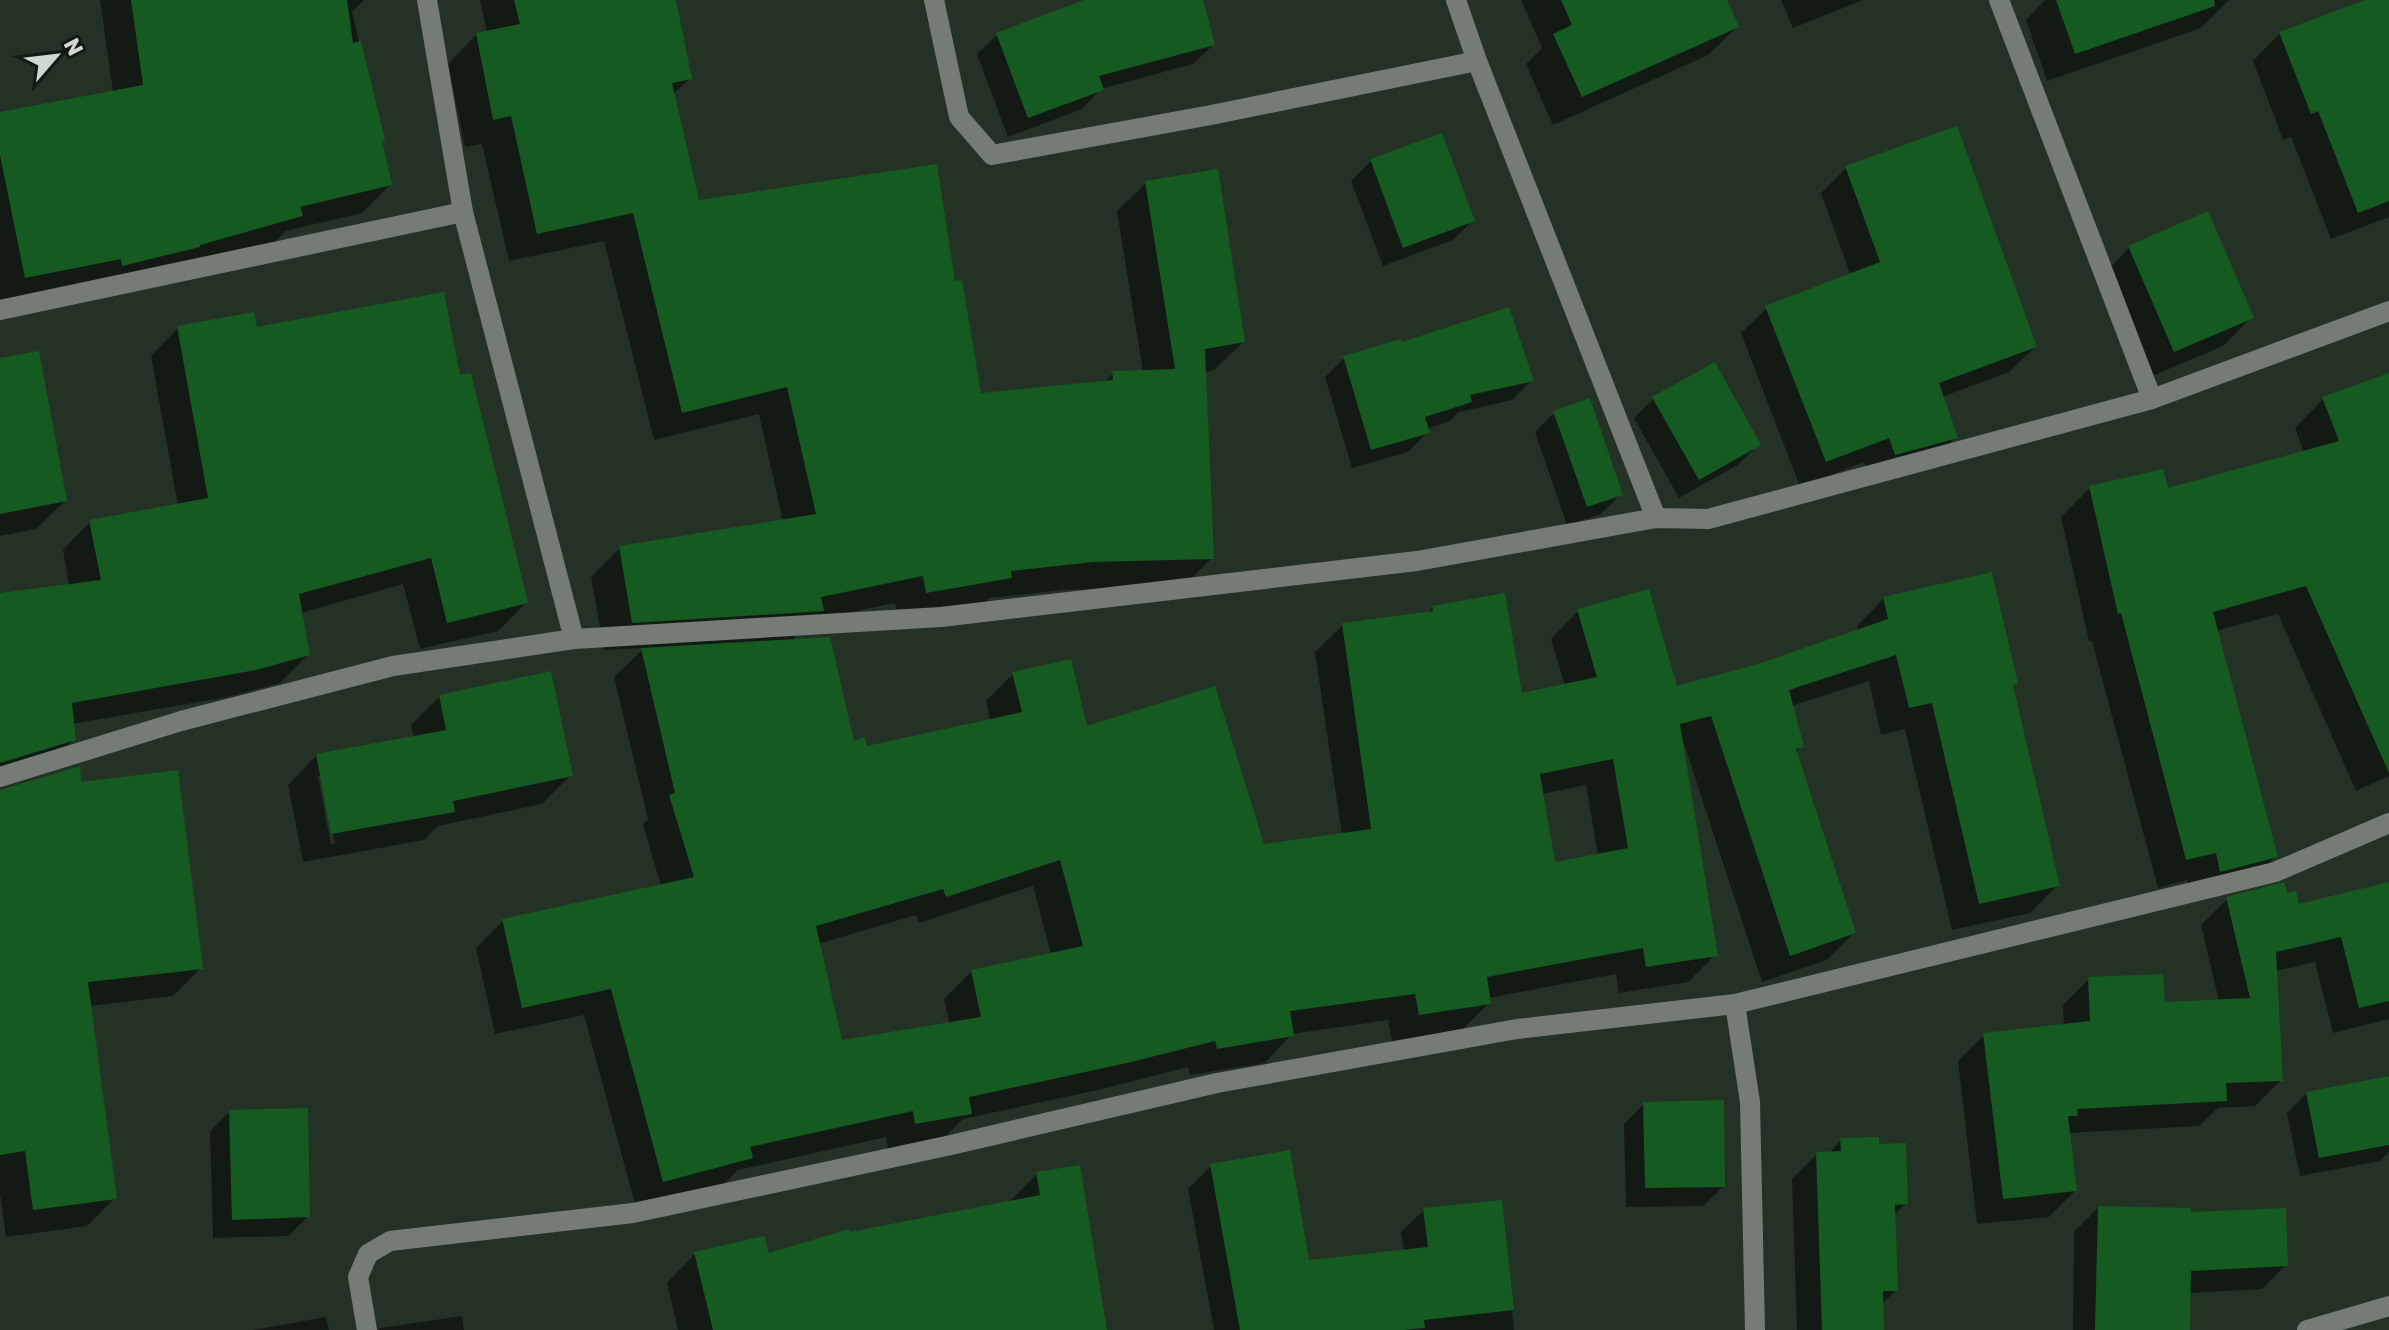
<svg xmlns="http://www.w3.org/2000/svg" width="2389" height="1330" viewBox="0 0 2389 1330" font-family="Rubik,sans-serif">
<rect width="100%" height="100%" fill="#243225"/>
<g fill="#0007" fill-rule="evenodd">
<polygon points="100,0 364,0 352,12 383,140 380,142 390,185 362,213 286,231 273,244 0,304 0,114 113,92"/>
<path d="M480,0h194l16,78 -17,17 24,107 257,81 25,113 124,-13 10,-10 30,-1 -26,-161 29,-28 97,159 -29,28 -10,2 8,186 -29,29 -120,3 -73,8 -9,8 -83,15 -3,-18 -83,17 -21,21 61,102 14,6 124,-28 -4,-20 27,-27 73,55 177,117 79,-11 -27,-183 28,-27 85,-12 5,-6 87,88 45,-9 -14,-47 27,-28 97,77 83,-22 100,-34 -1,-6 27,-28 132,85 -5,4 47,198 -28,28 -78,17 -47,-201 -24,6 -12,-54 -78,25 10,40 -6,7 59,180 -27,27 -65,22 -79,-241 -2,1 34,213 -27,27 -69,11 -3,-19 -128,24 1,5 -28,28 -69,10 -4,-21 -96,14 -27,29 -75,12 -2,-8 -90,23 -135,29 -21,21 -54,10 -2,-13 -148,33 -15,15 -87,23 -52,-193 -89,19 -19,-86 27,-27 158,-35 -18,-62 5,-5 -34,-142 30,-29 -40,2 -13,-73 29,-29 163,-27 -24,-107 -105,26 -50,-199 -95,20 -27,-117 -17,3 -17,-83 28,-29 11,-2zM1586,785l12,71 -45,8 -11,-70zM1033,886l18,68 -79,17 -28,28 6,25 -110,18 -22,-98 98,-29 3,8z"/>
<polygon points="1090,0 1201,0 1213,45 1193,64 1101,89 1082,109 1008,137 977,54 997,35"/>
<polygon points="1521,0 1725,0 1737,27 1708,55 1553,125 1526,64 1542,48"/>
<polygon points="1781,0 1863,0 1793,28"/>
<polygon points="2045,0 2229,0 2201,28 2047,81 2026,20"/>
<polygon points="2370,0 2389,0 2389,217 2331,239 2291,137 2283,140 2253,61 2280,33"/>
<polygon points="1441,136 1473,220 1453,240 1383,266 1351,181 1371,161"/>
<polygon points="1846,168 2035,347 2009,372 1942,397 1956,437 1930,463 1870,479 1864,462 1800,487 1741,333 1767,308 1851,276 1821,193"/>
<polygon points="2129,248 2251,318 2223,346 2145,379 2101,277"/>
<polygon points="178,328 255,330 458,378 526,603 498,631 420,649 403,584 301,613 308,655 280,683 227,697 72,724 74,739 46,767 0,781 0,595 69,586 63,550 90,522 178,506 151,356"/>
<polygon points="1344,358 1532,380 1512,400 1459,412 1450,421 1427,429 1428,432 1408,452 1352,468 1325,377"/>
<polygon points="0,360 65,501 36,529 0,536"/>
<polygon points="2389,375 2389,776 2356,791 2278,614 2215,631 2276,856 2247,885 2192,899 2187,880 2158,888 2092,641 2089,641 2061,517 2090,488 2166,490 2304,453 2295,428 2323,399"/>
<polygon points="1654,398 1759,444 1739,464 1679,498 1634,418"/>
<polygon points="1554,413 1621,494 1601,514 1567,525 1535,432"/>
<path d="M440,696l131,79 -29,29 -104,22 -14,14 -121,22 -15,-77 28,-29 98,-18 -3,-13zM318,776h4l13,68 -4,1z"/>
<polygon points="80,784 201,968 173,996 89,1006 115,1198 87,1226 6,1237 0,1193 0,792"/>
<polygon points="2389,884 2389,1019 2333,1033 2315,962 2276,971 2281,1080 2255,1106 2218,1108 2199,1126 2068,1133 2075,1191 2049,1217 1977,1224 1958,1061 1984,1035 2064,1026 2063,1005 2089,979 2163,1004 2219,1001 2201,925 2227,899 2286,895 2297,907"/>
<polygon points="2389,1092 2389,1152 2380,1161 2300,1176 2287,1113 2307,1093"/>
<polygon points="1644,1104 1723,1187 1703,1206 1626,1207 1624,1124"/>
<polygon points="229,1112 308,1216 289,1236 213,1238 210,1131"/>
<polygon points="1841,1140 1877,1146 1906,1203 1894,1215 1896,1290 1882,1304 1882,1330 1797,1330 1792,1179 1817,1154 1828,1154"/>
<polygon points="1211,1166 1307,1262 1404,1252 1401,1232 1424,1210 1500,1202 1514,1330 1214,1330 1188,1189"/>
<polygon points="1037,1174 1105,1330 678,1330 667,1283 695,1254 767,1256 849,1235 1008,1203"/>
<polygon points="2098,1208 2286,1265 2262,1289 2189,1293 2188,1330 2073,1330 2074,1232"/>
<polygon points="462,1316 464,1330 378,1330 380,1328"/>
<polygon points="326,1317 329,1330 253,1330"/>
</g>
<g fill="#155a21" fill-rule="evenodd">
<polygon points="131,0 347,0 353,43 361,41 385,140 382,141 392,185 300,207 303,216 200,245 200,247 122,266 121,259 25,278 0,155 0,112 143,85"/>
<polygon points="514,0 676,0 692,79 672,83 699,200 937,164 955,281 962,280 981,393 1113,380 1112,371 1175,369 1145,181 1218,169 1245,342 1205,349 1214,559 1093,562 1011,571 1012,578 926,593 923,576 821,597 824,611 632,623 619,546 816,514 787,387 682,413 633,213 537,234 511,116 493,120 476,33 520,24"/>
<polygon points="1084,0 1203,0 1215,45 1099,76 1104,90 1028,118 996,33"/>
<polygon points="1561,0 1727,0 1739,27 1582,97 1553,34 1572,25"/>
<polygon points="2056,0 2214,0 2215,6 2075,54"/>
<polygon points="2365,0 2389,0 2389,201 2358,213 2318,111 2311,114 2279,32"/>
<polygon points="1957,126 2037,347 1939,383 1958,438 1895,455 1889,438 1826,462 1765,306 1880,262 1845,166"/>
<polygon points="1442,133 1475,221 1403,248 1370,159"/>
<polygon points="2208,211 2254,318 2174,352 2128,246"/>
<polygon points="444,292 460,375 471,373 528,603 447,623 431,558 299,594 310,655 256,670 72,703 76,740 0,763 0,593 101,580 89,520 208,498 177,326 254,312 257,327"/>
<polygon points="1509,307 1534,381 1470,395 1472,402 1425,417 1430,433 1371,450 1343,356 1401,339 1402,342"/>
<polygon points="39,351 67,501 0,514 0,358"/>
<polygon points="1715,362 1761,445 1699,480 1652,397"/>
<polygon points="2389,373 2389,773 2306,586 2213,612 2278,857 2220,872 2216,853 2186,860 2121,613 2118,614 2089,486 2163,469 2168,488 2339,441 2322,397"/>
<polygon points="1590,398 1623,495 1587,507 1553,411"/>
<path d="M1992,572l26,112 -5,1 47,201 -81,18 -47,-201 -23,5 -13,-53 -107,35 15,57 -8,2 60,184 -66,23 -79,-240 -31,8 38,232 -72,11 -3,-19 -156,29 4,27 -72,11 -4,-21 -125,17 4,25 -77,13 -2,-8 -88,22 -158,34 3,17 -57,10 -2,-13 -163,36 3,11 -90,24 -52,-193 -89,19 -20,-89 192,-42 -25,-82 6,-2 -34,-145 189,-11 24,104 11,-4 2,9 155,-34 -10,-40 59,-13 16,67 128,-40 49,158 107,-15 -29,-206 91,-12 -1,-5 73,-13 17,100 75,-16 -20,-68 72,-20 28,97 81,-22 130,-45 -5,-22zM1613,759l15,89 -73,14 -15,-88zM1060,860l23,86 -112,24 10,47 -139,23 -26,-114 127,-37 3,8z"/>
<polygon points="551,671 573,776 453,801 455,812 331,834 316,754 446,730 439,695"/>
<polygon points="80,766 81,782 178,770 203,969 88,982 117,1199 33,1210 25,1151 0,1155 0,790"/>
<polygon points="2284,882 2287,893 2296,891 2299,904 2389,882 2389,1001 2359,1008 2341,937 2276,952 2283,1081 2226,1083 2227,1101 2077,1109 2078,1116 2068,1116 2077,1191 2003,1199 1983,1033 2090,1021 2088,977 2163,974 2165,1002 2250,998 2226,897"/>
<polygon points="2389,1076 2389,1145 2319,1158 2306,1092"/>
<polygon points="1724,1100 1725,1187 1645,1188 1643,1102"/>
<polygon points="308,1108 310,1217 232,1220 229,1110"/>
<polygon points="1879,1137 1879,1144 1906,1143 1908,1204 1895,1205 1898,1291 1883,1291 1884,1330 1822,1330 1816,1152 1841,1151 1840,1138"/>
<polygon points="1290,1150 1309,1260 1428,1247 1423,1208 1502,1200 1514,1310 1424,1320 1425,1328 1403,1330 1240,1330 1210,1164"/>
<polygon points="1080,1165 1107,1330 713,1330 694,1252 764,1236 769,1253 849,1229 850,1232 1040,1195 1036,1172"/>
<polygon points="2098,1206 2191,1208 2191,1212 2286,1208 2288,1266 2191,1271 2190,1330 2095,1330"/>
</g>
<g fill="none" stroke-linecap="round" stroke-linejoin="round">
<g stroke="#757c76" stroke-width="20">
<polyline points="427,0 463,212 574,639"/>
<polyline points="934,0 959,117 992,155 1211,115 1477,61"/>
<polyline points="1456,0 1477,61 1656,518"/>
<polyline points="1999,0 2152,399"/>
<polyline points="0,310 463,212"/>
<polyline points="0,777 181,721 393,666 574,639 941,617 1417,561 1656,518 1708,519 2152,399 2389,311"/>
<polyline points="1735,1004 1750,1102 1755,1330"/>
<polyline points="367,1330 358,1277 368,1254 390,1241 633,1213 951,1145 1217,1083 1517,1029 1735,1004 2275,872 2389,823"/>
<polyline points="2307,1330 2389,1306"/>
</g>
</g>
<g transform="translate(56 56) rotate(62)" stroke="#121812" stroke-width="6" paint-order="stroke">
<path d="M0-6L14 30L0 20L-14 30Z" fill="#d0d9d1"/>
<text y="-12" font-size="22" font-weight="bold" text-anchor="middle" fill="#d0d9d1">N</text>
</g>
</svg>
